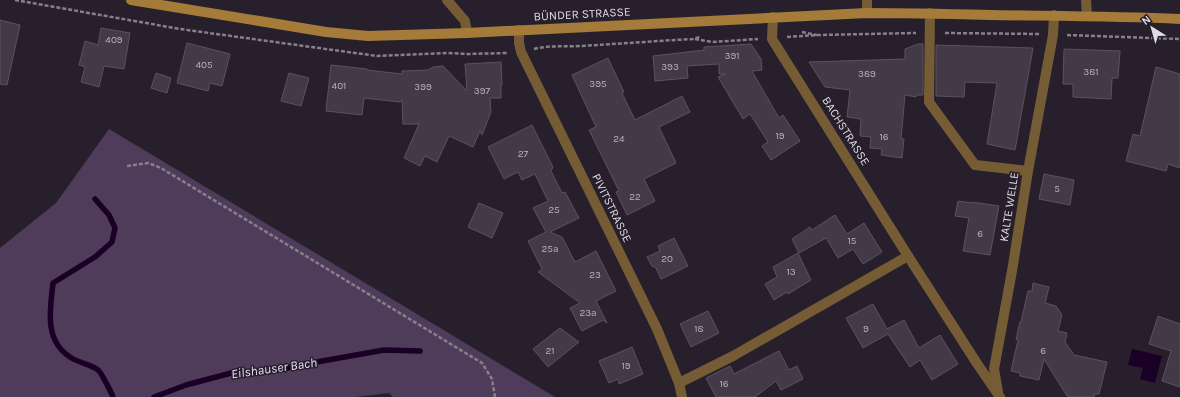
<svg xmlns="http://www.w3.org/2000/svg" width="1180" height="397" viewBox="0 0 1180 397" font-family="Karla,sans-serif">
<rect width="100%" height="100%" fill="#27202c"/>
<polygon fill="#4f3c5a" points="109,129 555,397 393,397 389,393 356,397 0,397 0,248 56,203"/>
<polygon fill="#1a0027" points="1132,349 1162,356 1155,383 1140,379 1143,368 1128,365"/>
<g fill="none" stroke-linecap="round" stroke-linejoin="round">
<g stroke="#1a0027" stroke-width="5.5">
<path d="M95,199l14,16 6,13 -3,14 -17,15 -42,26c-3,27 -9,57 17,74 6,5 23,8 28,13 3,2 13,22 15,27"/>
<polyline points="154,397 186,385 235,372 272,371 311,363 384,350 420,351"/>
</g>
</g>
<g fill="#423a47" stroke="#5a5260">
<polygon points="0,20 20,25 7,85 0,84"/>
<polygon points="101,28 130,33 124,69 104,66 99,87 81,82 85,67 79,65 85,41 98,45"/>
<polygon points="187,43 230,54 222,86 210,83 208,91 177,83"/>
<polygon points="751,44 761,59 762,70 752,71 779,118 783,115 800,141 771,160 762,146 768,142 750,114 743,119 718,77 725,74 719,74 719,64 687,66 688,78 655,81 653,56 704,50 704,47"/>
<polygon points="918,44 923,44 923,95 916,95 916,97 905,95 901,139 904,139 902,158 881,155 882,149 870,148 871,137 860,136 861,119 847,117 850,90 825,87 809,62 905,59 905,49"/>
<polygon points="936,45 1033,48 1015,150 987,144 997,83 965,82 964,97 936,96"/>
<polygon points="1064,49 1120,51 1118,78 1112,78 1111,99 1073,97 1073,84 1063,84"/>
<polygon points="608,58 624,92 622,93 635,120 682,96 690,112 659,127 676,163 644,179 655,201 627,215 616,192 619,191 589,130 596,127 572,75"/>
<polygon points="501,62 502,85 501,85 501,98 490,98 491,112 482,135 480,131 473,147 449,136 437,162 425,156 420,166 404,158 419,124 403,124 402,100 400,102 364,98 362,115 326,111 331,65 367,69 367,70 402,74 402,71 428,70 433,67 443,66 467,91 465,64"/>
<polygon points="1156,67 1180,74 1180,168 1168,164 1166,171 1126,161 1133,134 1140,136"/>
<polygon points="156,73 171,78 167,93 151,88"/>
<polygon points="289,73 309,78 301,106 281,101"/>
<polygon points="532,125 553,167 551,171 562,193 565,192 579,218 550,232 562,237 575,262 596,251 616,291 596,301 607,323 603,320 582,331 570,308 580,303 538,272 542,269 528,241 546,232 533,208 548,201 535,174 522,180 518,172 504,179 488,147"/>
<polygon points="1044,174 1074,180 1070,205 1039,199"/>
<polygon points="958,201 972,203 972,202 999,206 990,255 963,251 969,218 955,216"/>
<polygon points="479,203 503,213 492,238 468,227"/>
<polygon points="835,215 847,234 864,223 882,252 863,264 853,249 838,258 826,238 799,253 792,239 810,227 812,230"/>
<polygon points="674,238 688,266 661,279 656,268 652,266 647,257 660,251 658,246"/>
<polygon points="798,253 811,280 788,294 787,292 774,300 765,284 777,277 773,267"/>
<polygon points="1033,283 1049,287 1045,303 1056,306 1062,315 1058,331 1067,333 1065,342 1074,355 1107,362 1099,394 1095,394 1094,397 1072,397 1067,396 1044,359 1039,380 1020,376 1020,373 1011,371 1018,340 1016,339 1020,322 1021,322 1028,291 1032,291"/>
<polygon points="873,304 887,329 904,320 919,348 940,335 958,364 932,380 920,360 910,367 888,334 863,348 846,318"/>
<polygon points="708,311 719,333 691,347 680,324"/>
<polygon points="1158,316 1180,324 1180,387 1162,381 1171,351 1149,344"/>
<polygon points="560,328 579,342 548,367 533,349"/>
<polygon points="632,347 643,374 619,384 618,379 609,383 599,361"/>
<polygon points="779,351 789,370 797,366 803,379 781,390 776,381 755,397 716,397 706,378 730,366 734,374"/>
</g>
<g fill="none" stroke-linecap="round" stroke-linejoin="round">
<g stroke="#86808a" stroke-width="2.5" stroke-dasharray="4 2" stroke-linecap="butt">
<polyline points="15,0 180,29 377,56 448,53 467,54 507,53"/>
<polyline points="802,32 817,35"/>
<polyline points="945,33 1040,34"/>
<polyline points="1067,35 1180,39"/>
<polyline points="787,37 817,35 916,33"/>
<polyline points="695,39 712,42 758,39"/>
<path d="M534,49c15,-4 30,-2 46,-3 38,-2 75,-5 113,-7l7,-2"/>
<polyline points="127,166 148,163 161,168 482,363 492,379 495,397"/>
</g>
<g stroke="#755c34" stroke-width="10">
<polyline points="930,13 929,102 975,165 1028,171"/>
<polyline points="679,383 733,356"/>
</g>
<g stroke="#755c34" stroke-width="10">
<polyline points="447,0 465,21 467,33"/>
<polyline points="867,0 867,13"/>
<polyline points="1086,0 1087,16"/>
<polyline points="773,17 772,39 908,256 978,365 1000,397"/>
<polyline points="519,30 519,43 521,52 657,329 679,383 682,397"/>
<polyline points="733,356 908,256"/>
<polyline points="998,392 994,369 1012,271 1028,171 1053,35 1054,15"/>
</g>
<path stroke="#a47b38" stroke-width="10" d="M131,0l195,32 42,4 99,-3 400,-20c41,0 83,1 124,2 63,1 126,1 189,4"/>
</g>
<g text-anchor="middle" dominant-baseline="central" stroke-width="3" stroke-linejoin="round" paint-order="stroke">
<g font-size="10" fill="#b8b3bc">
<text x="114" y="40">409</text>
<text x="732" y="56">391</text>
<text x="204" y="65">405</text>
<text x="670" y="67">393</text>
<text x="1091" y="72">381</text>
<text x="867" y="74">389</text>
<text x="598" y="84">395</text>
<text x="339" y="86">401</text>
<text x="423" y="87">399</text>
<text x="482" y="91">397</text>
<text x="780" y="136">19</text>
<text x="884" y="137">16</text>
<text x="619" y="139">24</text>
<text x="523" y="154">27</text>
<text x="1057" y="189">5</text>
<text x="635" y="197">22</text>
<text x="554" y="210">25</text>
<text x="980" y="234">6</text>
<text x="852" y="241">15</text>
<text x="550" y="249">25a</text>
<text x="667" y="259">20</text>
<text x="791" y="272">13</text>
<text x="595" y="275">23</text>
<text x="588" y="313">23a</text>
<text x="699" y="329">18</text>
<text x="866" y="329">9</text>
<text x="550" y="351">21</text>
<text x="1043" y="351">6</text>
<text x="626" y="366">19</text>
<text x="724" y="384">16</text>
</g>
<g font-size="12" fill="#dfdbe3" stroke="#27202c">
<text transform="translate(582 14) rotate(-3)">BÜNDER STRASSE</text>
<text transform="translate(846 131) rotate(58)">BACHSTRASSE</text>
<text transform="translate(1009 207) rotate(-81)">KALTE WELLE</text>
<text transform="translate(612 208) rotate(64)">PIVITSTRASSE</text>
</g>
<g font-size="13" font-style="italic" fill="#eedbfa" stroke="#27202c">
<text transform="translate(274 368) rotate(-8)">Eilshauser Bach</text>
</g>
</g>
<g transform="translate(1152 28) rotate(323)" stroke="#27202c" stroke-width="3" paint-order="stroke">
<path d="M0-3L7 15L0 10L-7 15Z" fill="#dfdbe3"/>
<text y="-6" font-size="11" font-weight="bold" text-anchor="middle" fill="#dfdbe3">N</text>
</g>
</svg>
